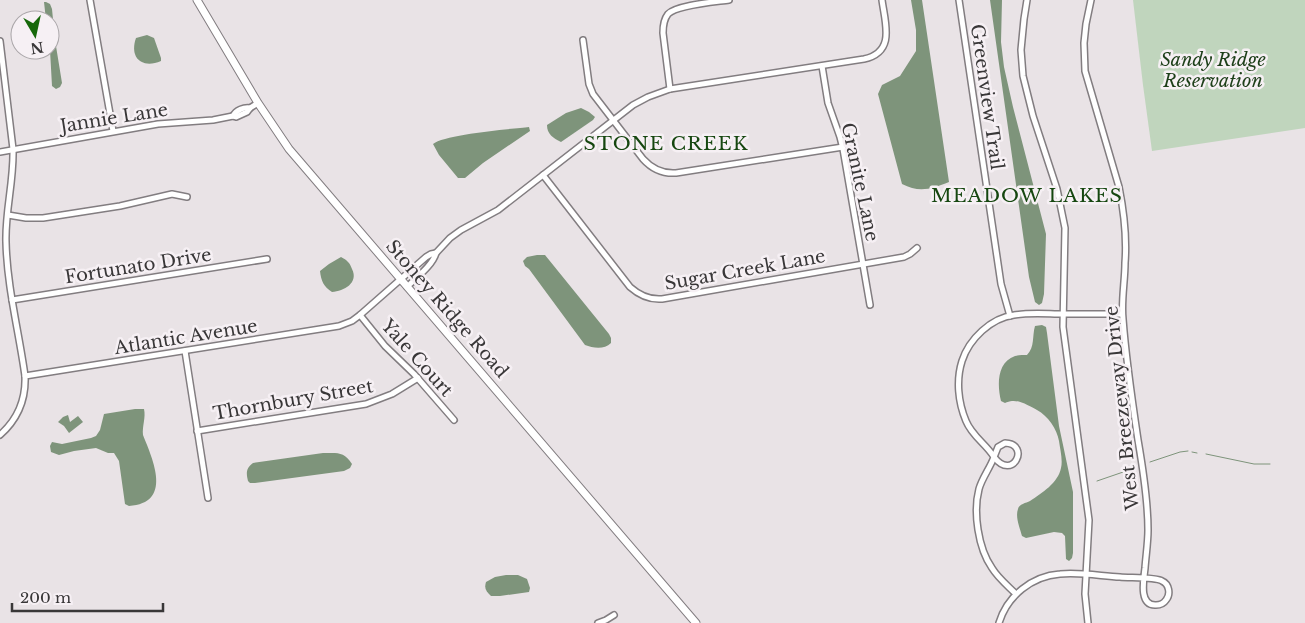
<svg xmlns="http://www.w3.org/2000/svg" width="1305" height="623" viewBox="0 0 1305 623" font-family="'Libre Baskerville',serif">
<rect width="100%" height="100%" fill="#e9e3e6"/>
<polygon fill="#c0d5bd" points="1133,0 1305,0 1305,128 1152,151 1143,85"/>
<g fill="#7e947b">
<path d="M911,0h11l27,182c-17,7 -30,11 -47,2l-24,-90 4,-9 18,-9 16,-25v-21z"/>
<polygon points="990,0 1002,0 1001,42 1004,67 1013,107 1046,234 1044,294 1042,303 1039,305 1035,302 1029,277"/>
<polygon points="44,2 46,2 50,4 52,9 55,40 62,83 60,87 56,89 52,86 50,50 50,20 46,20"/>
<path d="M147,35l7,3 7,20v3c-19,8 -32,-3 -25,-23z"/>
<path d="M581,108l8,4 6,5 -2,3 -32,22c-8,-4 -14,-8 -14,-17l19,-12z"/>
<path d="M529,127l1,4 -47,32 -18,15h-7l-19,-23 -6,-11c12,-10 78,-15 96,-17z"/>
<path d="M537,255h8l64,79 2,4v5c-7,7 -18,5 -26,2l-56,-76 -4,-3 -2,-5 4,-4z"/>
<path d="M341,257c6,3 9,6 11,12 7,14 -8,22 -20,23 -8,-5 -11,-11 -12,-21l9,-7z"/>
<path d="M1042,325l4,2 1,6 12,93 14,66v61l-1,5 -3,3 -3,-2 -1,-23 -3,-3 -8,-1 -28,6 -4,-2c-2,-8 -7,-19 -4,-27 1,-5 8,-6 12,-8 12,-8 28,-18 31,-33 2,-8 -1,-19 -2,-27 -2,-12 -11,-25 -22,-31 -6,-3 -17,-10 -25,-9 -2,0 -5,1 -7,2l-4,-2c-4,-16 -4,-39 14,-45 4,-1 9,-1 12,-1 8,-8 5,-19 8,-29z"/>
<path d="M135,409h9c2,9 -2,17 -1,26 10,25 30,68 -14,71l-4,-2 -6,-43 -5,-8h-6l-12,-5 -22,3 -15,4 -8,-3 -1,-6 2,-4 10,2 29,-6 5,-2 4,-6 4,-16z"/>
<polygon points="68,415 70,422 78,416 83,422 69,433 64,426 58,422 63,417"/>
<path d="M323,453c14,0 21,-2 29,11l-2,4 -6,3 -89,12h-5l-2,-2c-2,-8 -2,-13 5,-18z"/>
<path d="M506,575h12l9,4 3,9 -1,4 -29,4h-9c-5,-5 -7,-7 -5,-14l9,-5z"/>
</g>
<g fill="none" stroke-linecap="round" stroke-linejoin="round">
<g stroke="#7e947b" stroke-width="1">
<polyline points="1192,452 1197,453"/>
<polyline points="1206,454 1254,464 1270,464"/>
<polyline points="1150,462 1180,452 1188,451"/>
<polyline points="1097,481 1132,469"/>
</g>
<g stroke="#827d80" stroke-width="8">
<g id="street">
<polyline points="90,0 113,131"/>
<polyline points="959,0 1001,284 1010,316"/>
<polyline points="1027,0 1024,19 1021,50 1023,76 1033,116 1057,189 1065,228 1063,327 1089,520 1085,594 1088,623"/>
<path d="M583,40l6,44 4,10 50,65c9,10 19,15 33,14l167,-26"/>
<path d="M0,41l13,108c1,32 -8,62 -7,93 1,45 13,90 19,134"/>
<polyline points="822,66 828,103 840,137 843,149 870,305"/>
<path d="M670,89l-7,-56c0,-7 1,-14 5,-19 9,-9 47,-12 61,-14"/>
<path d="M233,116c3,-6 11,-9 17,-8"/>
<polyline points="0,152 158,124 213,120 233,116 236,117 247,112 250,108 258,103"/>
<path d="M543,175l87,112c9,8 19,13 32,12l242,-42 6,-3 7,-6"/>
<polyline points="8,215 26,218 43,218 120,206 172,194 187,197"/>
<path d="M436,253l14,-15 11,-8 37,-20 135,-105 15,-8 22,-8 194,-30c32,-7 21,-36 18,-59"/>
<polyline points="12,300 267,259"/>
<polyline points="360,315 385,346 414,374 454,420"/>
<polyline points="185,351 208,498"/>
<polyline points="197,431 366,404 392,394 418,378"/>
<path d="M0,435c18,-16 26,-36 25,-59l314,-50 13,-5 8,-6 66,-58 5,-3 5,-1c-3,12 -20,25 -29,34"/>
<path d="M1005,443c26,1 8,39 -11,14l4,-10z"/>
<path d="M1016,594c-8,-8 -18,-16 -24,-26 -14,-20 -19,-56 -13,-79 3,-11 11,-21 15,-32 -8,-13 -22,-21 -28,-36 -8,-19 -10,-41 -4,-60 7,-22 29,-43 52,-46 17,-3 34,-1 50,-1 20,0 39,0 58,0"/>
<polyline points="598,623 606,620 614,615"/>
<path d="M999,623c8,-27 33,-47 61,-49 20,-2 41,2 60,3 9,1 36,0 42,4 7,3 9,13 4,19 -2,3 -6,5 -10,5 -18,1 -12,-27 -11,-37 1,-13 3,-26 3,-38 0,-30 -5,-61 -10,-90 -6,-40 -12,-80 -15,-121 -2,-18 2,-38 2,-56 2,-26 -1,-51 -6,-76l-34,-116 -1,-28 2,-19 5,-24"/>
</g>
</g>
<g stroke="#827d80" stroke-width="9">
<polyline id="secondary" points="197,0 258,103 289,149 696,623"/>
</g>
<use href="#street" stroke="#fff" stroke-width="5"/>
<use href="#secondary" stroke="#fff" stroke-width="7"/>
</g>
<g text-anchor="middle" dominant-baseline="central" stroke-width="5" stroke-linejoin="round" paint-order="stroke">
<g font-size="18" font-style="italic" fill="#1e401a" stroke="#f6f0f4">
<text x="1213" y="60">Sandy Ridge<tspan x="1213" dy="21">Reservation</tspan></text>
</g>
<g font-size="18" fill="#393738" stroke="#f6f0f4">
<text transform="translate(987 97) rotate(82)">Greenview Trail</text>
<text transform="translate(114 118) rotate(-9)">Jannie Lane</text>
<text transform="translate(860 182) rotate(78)">Granite Lane</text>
<text transform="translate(138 266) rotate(-9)">Fortunato Drive</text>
<text transform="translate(745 270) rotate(-10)">Sugar Creek Lane</text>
<text transform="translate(447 309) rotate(49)">Stoney Ridge Road</text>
<text transform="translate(186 337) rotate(-9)">Atlantic Avenue</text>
<text transform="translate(417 358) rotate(48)">Yale Court</text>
<text transform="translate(293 400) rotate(-10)">Thornbury Street</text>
<text transform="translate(1122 408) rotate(-96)">West Breezeway Drive</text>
</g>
<g font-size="19" letter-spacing="1" fill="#164710" stroke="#f6f0f4">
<text x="666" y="143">STONE CREEK</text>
<text x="1027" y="195">MEADOW LAKES</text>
</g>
</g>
<g transform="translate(35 35) rotate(171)"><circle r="24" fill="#f6f0f4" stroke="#aaa6a9"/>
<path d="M0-4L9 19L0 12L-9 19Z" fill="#16680a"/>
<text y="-8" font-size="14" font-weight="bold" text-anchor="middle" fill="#393738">N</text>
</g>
<path d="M12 603v8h151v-8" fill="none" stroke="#393738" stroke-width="2.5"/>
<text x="20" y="603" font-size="15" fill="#393738" stroke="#f6f0f4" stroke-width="4" paint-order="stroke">200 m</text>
</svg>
